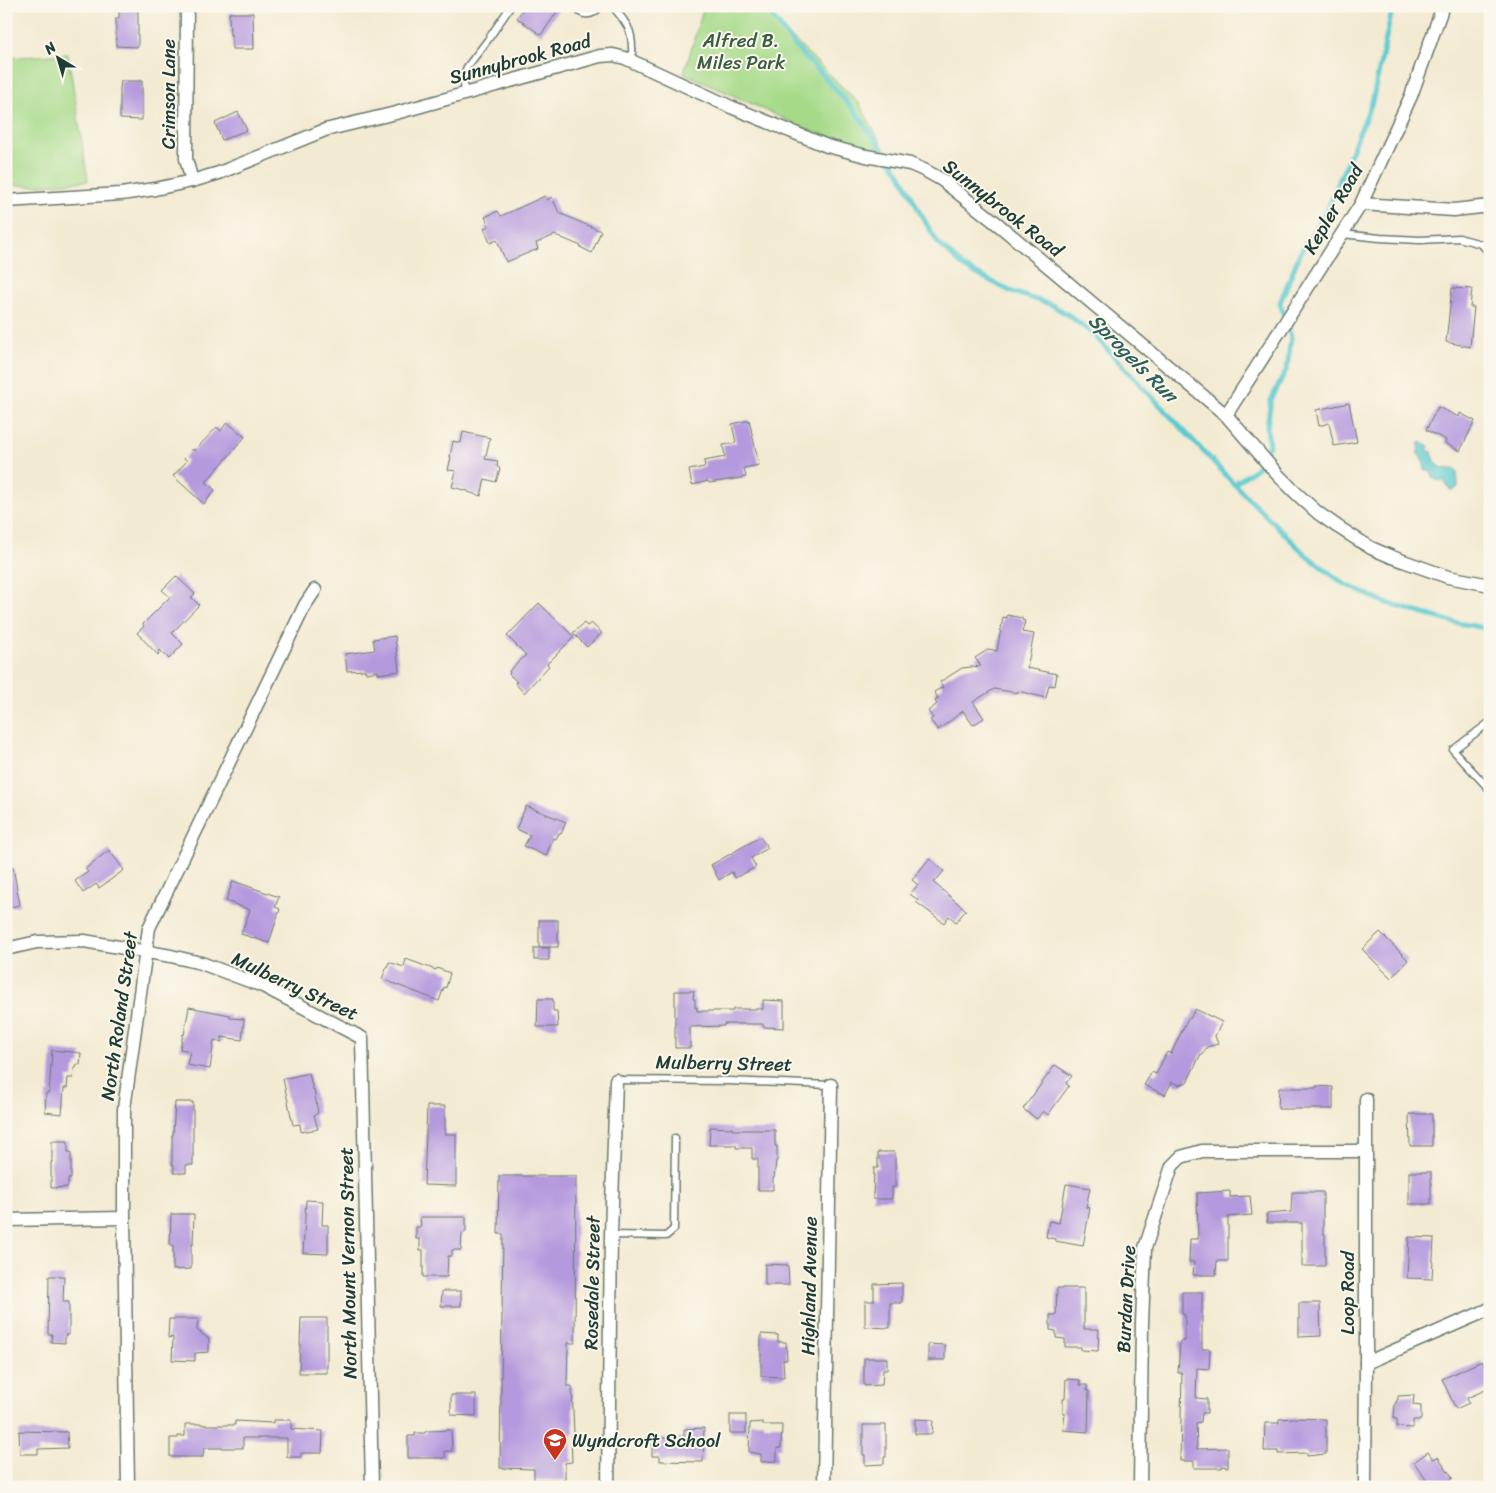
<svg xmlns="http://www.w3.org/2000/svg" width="1496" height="1493" viewBox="0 0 1496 1493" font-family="Sriracha,sans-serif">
<rect width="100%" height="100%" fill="#fbf7ec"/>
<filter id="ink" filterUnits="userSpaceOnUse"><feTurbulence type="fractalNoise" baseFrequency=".02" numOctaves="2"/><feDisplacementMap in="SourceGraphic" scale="10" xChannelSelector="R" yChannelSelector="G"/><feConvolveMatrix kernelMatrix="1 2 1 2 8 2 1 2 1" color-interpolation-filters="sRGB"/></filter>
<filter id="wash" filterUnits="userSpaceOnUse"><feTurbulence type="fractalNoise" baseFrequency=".0096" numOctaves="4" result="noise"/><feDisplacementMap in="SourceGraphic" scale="20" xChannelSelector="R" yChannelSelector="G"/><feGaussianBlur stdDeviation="1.12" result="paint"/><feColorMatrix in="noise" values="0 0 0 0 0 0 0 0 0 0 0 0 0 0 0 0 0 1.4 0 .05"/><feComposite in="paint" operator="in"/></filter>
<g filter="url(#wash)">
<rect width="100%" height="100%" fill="#f3ead2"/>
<g fill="#a6da89" stroke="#628c5e">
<polygon points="704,6 759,6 859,103 887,154 811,131 684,73"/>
<polygon points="68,54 88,181 29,186 6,184 6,58"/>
</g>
<path fill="#5dcad0" stroke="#3e8482" d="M1420,442l9,4 -2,4 5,2c3,10 5,16 17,17 7,1 1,-2 8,2l1,12v4l-4,3h-4l-6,-9 -9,-1 -4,-8 -6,-2 -2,-10 -6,-7 3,-5 -2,-4z"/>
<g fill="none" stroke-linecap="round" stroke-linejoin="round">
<g stroke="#5dcad0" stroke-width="5">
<polyline points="764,6 799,51 820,72 855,111 901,175 920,213 938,243 965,268 1010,291 1052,305 1070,316 1094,335 1234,484 1306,555 1344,584 1386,603 1452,622 1490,629"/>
<polyline points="1234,484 1257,468 1269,446 1267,426 1271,400 1287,368 1291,337 1280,303 1300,253 1328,208 1372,102 1393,6"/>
</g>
</g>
<g id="blocks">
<g fill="#b599de">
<polygon points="119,6 138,6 138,47 116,46 116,18 119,18"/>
<polygon points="525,6 561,6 541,35 517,18"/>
<polygon points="229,13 253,13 254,49 232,49 232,35 230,35"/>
<polygon points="121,81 142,81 142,120 120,119 120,89"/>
<polygon points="238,112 247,130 222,140 215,123"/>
<polygon points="545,196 547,200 552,197 559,213 601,231 592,253 580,247 581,246 555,235 536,243 538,249 506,262 497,240 490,243 484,228 489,226 485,217 498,211 501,216"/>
<polygon points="1452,288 1472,289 1470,307 1474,307 1470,347 1446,342"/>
<polygon points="1349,403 1357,442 1334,446 1329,423 1319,426 1316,410"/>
<polygon points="1438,407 1459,417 1460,413 1475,421 1460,451 1445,443 1446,440 1426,430"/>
<polygon points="749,420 759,465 744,468 746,477 709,483 708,481 692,485 689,470 705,467 704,461 725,457 723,445 736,443 732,424"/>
<polygon points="227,422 245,437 206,482 215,490 204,504 173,476 187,461 184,458 193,449 194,451 217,427 221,431"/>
<polygon points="463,432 490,438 485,459 498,461 497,466 500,469 496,482 485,479 481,496 468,492 468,491 452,487 456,471 448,470 451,457 450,457 453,441 461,443"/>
<polygon points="176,576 195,594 191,597 199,605 172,633 183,644 169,659 160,650 158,655 137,633 144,626 143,624 170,597 162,590"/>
<polygon points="539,603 574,637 547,664 549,666 524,693 515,683 517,682 509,674 510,673 509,671 526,655 507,636"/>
<polygon points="1007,615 1022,618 1022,620 1025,621 1022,632 1034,634 1027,668 1057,674 1055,686 1049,685 1046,698 1018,691 1018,693 994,689 973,702 984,718 973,725 963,711 938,730 930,720 933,718 928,711 937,704 935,701 938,698 934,692 943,687 940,682 962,668 981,666 975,658 989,649 997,651 1003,617 1007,618"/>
<polygon points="584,623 587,626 591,623 602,633 587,647 573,633"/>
<polygon points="395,636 399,671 378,674 378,671 366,673 365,670 347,671 345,654 375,650 373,639"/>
<polygon points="526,806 566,822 561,834 559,833 556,839 553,838 546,856 524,846 530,835 516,829"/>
<polygon points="760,837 768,848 751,858 756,867 735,878 732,872 719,880 711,865"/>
<polygon points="109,850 124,870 99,888 96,884 83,893 75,881 88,872 85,869"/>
<polygon points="929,859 944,871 934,883 966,910 956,922 949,916 944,923 916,902 918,900 910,894 918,885 912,880"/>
<polygon points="6,867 13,867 20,905 6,908"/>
<polygon points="233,881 279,897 275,907 280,909 269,943 241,934 250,910 226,901"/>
<rect x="539" y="920" width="19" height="27"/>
<polygon points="1380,932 1408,960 1391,978 1362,949"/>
<rect x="534" y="948" width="15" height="12"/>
<polygon points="406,959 436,970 437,968 450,973 446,988 444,987 439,1001 382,979 389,962 404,967"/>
<polygon points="675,991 694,991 693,999 695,999 695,1008 697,1007 697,1011 733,1011 733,1009 763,1009 763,1000 784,1001 784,1028 763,1027 763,1024 724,1024 724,1026 690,1027 690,1048 675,1048"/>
<polygon points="538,999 553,999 553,1011 557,1011 558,1027 537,1027"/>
<polygon points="189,1007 230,1015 230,1018 244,1019 242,1040 222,1037 222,1042 214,1040 210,1069 187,1065 190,1051 180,1049 183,1034 184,1035"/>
<polygon points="1195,1009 1222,1022 1215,1036 1218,1044 1207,1047 1202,1055 1201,1054 1187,1082 1179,1085 1172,1082 1165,1095 1144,1085 1152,1072 1156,1074 1167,1052 1171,1054 1188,1018 1190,1019"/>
<polygon points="52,1050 81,1053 80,1065 77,1064 76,1068 74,1068 73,1078 68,1078 67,1088 64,1088 62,1114 45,1112 46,1093 49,1093"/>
<polygon points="1055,1065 1072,1076 1066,1083 1069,1086 1048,1115 1043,1111 1037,1119 1023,1109"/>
<polygon points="309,1073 313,1090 314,1090 318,1113 314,1115 318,1129 301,1132 300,1124 293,1125 283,1079"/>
<polygon points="1316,1086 1333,1087 1333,1109 1278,1109 1279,1088 1316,1088"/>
<polygon points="175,1102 193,1102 193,1165 186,1165 186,1173 174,1173 174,1165 172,1165 172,1135 173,1135"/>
<polygon points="427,1106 445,1106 445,1134 456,1134 456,1186 424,1185"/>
<polygon points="1409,1114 1432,1114 1432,1146 1410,1146"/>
<polygon points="710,1127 732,1128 732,1130 775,1130 775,1146 777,1146 777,1161 776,1161 774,1178 773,1178 773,1190 758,1190 758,1159 752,1159 752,1148 736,1148 736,1145 709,1145"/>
<polygon points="52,1141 68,1141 68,1152 71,1152 71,1179 68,1179 68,1187 51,1188 51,1162 52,1162"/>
<polygon points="878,1152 895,1152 895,1187 892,1187 892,1199 873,1199 874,1168 878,1168"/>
<rect x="1409" y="1172" width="22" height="32"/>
<polygon points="499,1176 576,1176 575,1343 568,1343 567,1386 572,1386 574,1435 571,1435 572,1462 565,1463 565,1480 534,1480 534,1469 500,1468 503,1234 498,1234"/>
<polygon points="1066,1184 1090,1188 1086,1207 1090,1208 1083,1246 1055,1241 1055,1239 1046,1237 1049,1221 1059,1223"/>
<polygon points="1230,1191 1230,1197 1250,1196 1252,1215 1228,1217 1228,1261 1217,1261 1216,1275 1193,1275 1194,1262 1189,1262 1190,1239 1198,1239 1197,1193"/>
<polygon points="1292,1192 1323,1192 1323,1234 1325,1234 1325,1266 1302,1266 1302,1223 1267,1223 1266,1214 1291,1212"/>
<polygon points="306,1200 323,1201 322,1225 328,1225 328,1254 303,1253"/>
<polygon points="171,1214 194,1214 193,1245 191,1245 191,1269 173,1270 173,1245 170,1245"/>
<polygon points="420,1217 466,1217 466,1232 462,1233 461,1250 452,1250 452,1256 448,1256 447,1277 423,1277 423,1250 420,1250 420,1239 416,1239 416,1227 421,1227"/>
<polygon points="1409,1237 1434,1238 1432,1279 1407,1278"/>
<polygon points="765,1264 788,1265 789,1285 765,1285"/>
<polygon points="49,1276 64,1276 63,1302 69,1302 69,1335 65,1335 65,1343 51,1342 52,1334 48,1334"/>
<polygon points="902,1283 902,1303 890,1303 890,1328 865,1327 865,1301 874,1301 874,1284"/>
<polygon points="1057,1288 1084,1288 1084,1329 1099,1329 1098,1351 1081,1350 1081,1347 1065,1347 1065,1339 1056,1338 1056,1331 1050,1330 1050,1315 1056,1315"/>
<polygon points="442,1291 461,1291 461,1306 441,1306"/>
<polygon points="1182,1292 1202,1292 1202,1349 1210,1349 1209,1369 1197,1368 1196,1398 1207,1399 1207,1413 1202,1413 1201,1422 1196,1423 1197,1449 1228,1448 1228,1467 1222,1466 1222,1468 1194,1468 1194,1461 1180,1461 1182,1373 1178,1373 1180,1341 1185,1341 1185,1315 1182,1314"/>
<polygon points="1299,1303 1320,1303 1321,1336 1299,1337"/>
<polygon points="301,1318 327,1318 327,1373 299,1373"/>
<polygon points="169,1319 198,1319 197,1330 209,1339 209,1352 195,1353 195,1361 172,1360 173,1337 168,1338"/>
<polygon points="761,1334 778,1335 778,1342 786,1342 787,1360 783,1360 784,1377 761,1376"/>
<polygon points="928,1344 945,1345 945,1360 928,1360"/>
<polygon points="864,1358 887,1358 887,1370 883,1370 882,1385 864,1386"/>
<polygon points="1482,1361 1490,1379 1490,1388 1467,1398 1469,1403 1456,1409 1442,1379"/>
<polygon points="1066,1379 1080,1380 1080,1385 1087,1385 1087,1391 1089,1391 1088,1432 1063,1430 1065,1413 1063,1413 1063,1399 1065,1399"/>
<polygon points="451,1395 476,1395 476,1416 451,1415"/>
<polygon points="1414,1395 1413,1405 1421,1406 1421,1420 1413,1420 1413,1428 1397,1427 1397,1419 1394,1419 1395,1403 1396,1403 1397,1400 1398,1400 1398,1396"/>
<rect x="730" y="1415" width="16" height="18"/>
<polygon points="1294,1418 1326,1419 1326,1454 1307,1456 1307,1453 1278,1454 1278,1451 1264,1451 1265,1423 1279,1423 1279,1419"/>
<polygon points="915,1419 933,1420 932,1434 915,1434"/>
<polygon points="273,1420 291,1420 291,1429 323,1431 322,1453 301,1453 301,1457 287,1457 287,1438 243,1438 243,1448 204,1448 203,1457 170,1457 170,1438 178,1438 178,1436 185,1436 185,1424 203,1424 203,1425 235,1425 235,1421 273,1423"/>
<polygon points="763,1422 763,1425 782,1425 781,1448 777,1448 777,1461 761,1462 761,1454 749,1452 750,1423"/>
<polygon points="863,1425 886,1425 886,1457 884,1457 884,1464 865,1465 865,1455 863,1455"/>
<polygon points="704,1428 703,1462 660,1461 660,1456 652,1456 652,1443 661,1444 660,1438 684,1438 684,1429"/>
<polygon points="451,1430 452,1451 445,1451 445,1458 408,1458 408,1436 415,1436 415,1433 425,1433 426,1431"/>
<polygon points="19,1431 67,1432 68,1448 38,1449 38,1454 20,1454"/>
<polygon points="1428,1452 1433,1459 1438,1457 1453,1478 1449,1480 1455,1487 1431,1487 1414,1462"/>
</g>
</g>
</g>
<g filter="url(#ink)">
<use href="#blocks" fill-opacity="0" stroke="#697a6b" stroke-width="1"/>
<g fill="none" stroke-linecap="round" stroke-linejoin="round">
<g stroke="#697a6b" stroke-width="9">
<g id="service">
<path d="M575,6c6,11 18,11 25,0"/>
<path d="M612,6c19,21 21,27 20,54"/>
<polyline points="465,93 463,77 467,67 487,41 511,6"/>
<polyline points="1342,234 1380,238 1420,240 1459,238 1481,244 1490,253"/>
<polyline points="1490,722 1453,750 1490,790"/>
<polyline points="616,1080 728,1081 831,1085"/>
<polyline points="611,1235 666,1236 674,1229 675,1138"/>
</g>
</g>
<g stroke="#697a6b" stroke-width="15">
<g id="minor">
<polyline points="187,6 186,159 192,181"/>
<polyline points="6,201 121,194 155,189 192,181 219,173 325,130 396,113 600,56 613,55 625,58 731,107 827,146 866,156 910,164 926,171 942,180 1000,226 1226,415 1278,475 1297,494 1318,513 1338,527 1371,548 1392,557 1448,577 1490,585"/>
<polyline points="1361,204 1454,210 1490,206"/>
<polyline points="1226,415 1361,204 1411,96 1443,6"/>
<polyline points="6,949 37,942 84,941 171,956 201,963 263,986 362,1038 372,1487"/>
<polyline points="6,1220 124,1218"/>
<polyline points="1366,1363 1490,1309"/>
<polyline points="128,1487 124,1218 124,1109 149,928 305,605 315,590"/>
<polyline points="608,1487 611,1235 616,1080"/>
<polyline points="824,1487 831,1085"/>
<polyline points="1140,1487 1142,1323 1145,1248 1172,1166 1181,1157 1202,1151 1365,1151"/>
<polyline points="1365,1487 1366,1363 1366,1099"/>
</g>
</g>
<use href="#service" stroke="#fff" stroke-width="6"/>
<use href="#minor" stroke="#fff" stroke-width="12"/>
</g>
</g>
<defs>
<g id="school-pin" transform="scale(1.25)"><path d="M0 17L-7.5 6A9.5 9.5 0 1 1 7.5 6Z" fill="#c8321e" stroke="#fbf7ec"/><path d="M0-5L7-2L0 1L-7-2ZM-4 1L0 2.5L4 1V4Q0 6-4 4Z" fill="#fff"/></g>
</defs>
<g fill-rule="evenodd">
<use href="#school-pin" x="555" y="1440"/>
</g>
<g text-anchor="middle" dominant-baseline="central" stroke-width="4" stroke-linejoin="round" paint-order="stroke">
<g font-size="19" fill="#3a5c45" stroke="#fbf7ec">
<text x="741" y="40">Alfred B.<tspan x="741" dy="22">Miles Park</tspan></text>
</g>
<g font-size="19" fill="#1f3d34" stroke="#fbf7ec">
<text transform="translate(520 59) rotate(-15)">Sunnybrook Road</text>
<text transform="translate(168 94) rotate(-90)">Crimson Lane</text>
<text transform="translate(1003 208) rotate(38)">Sunnybrook Road</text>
<text transform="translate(1333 209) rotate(-60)">Kepler Road</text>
<text transform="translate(295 986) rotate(25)">Mulberry Street</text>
<text transform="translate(119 1016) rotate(-82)">North Roland Street</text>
<text transform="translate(724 1063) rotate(1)">Mulberry Street</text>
<text transform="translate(348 1263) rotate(-91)">North Mount Vernon Street</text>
<text transform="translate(592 1283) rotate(-89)">Rosedale Street</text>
<text transform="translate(809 1286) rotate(-89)">Highland Avenue</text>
<text transform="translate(1347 1293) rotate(-90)">Loop Road</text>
<text transform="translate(1126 1299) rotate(-87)">Burdan Drive</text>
</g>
<g font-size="19" fill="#1f3d34" stroke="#fbf7ec" text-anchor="start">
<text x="572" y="1440">Wyndcroft School</text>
</g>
<g font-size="20" font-style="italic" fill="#2e605b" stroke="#fbf7ec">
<text transform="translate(1133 358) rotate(45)">Sprogels Run</text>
</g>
</g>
<rect width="1496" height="1493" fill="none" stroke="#fbf7ec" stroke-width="25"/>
<g transform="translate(58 58) rotate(322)" stroke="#fbf7ec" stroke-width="4" paint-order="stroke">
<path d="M0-4L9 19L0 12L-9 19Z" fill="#1f3d34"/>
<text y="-8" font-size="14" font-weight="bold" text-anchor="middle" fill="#1f3d34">N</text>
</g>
</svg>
